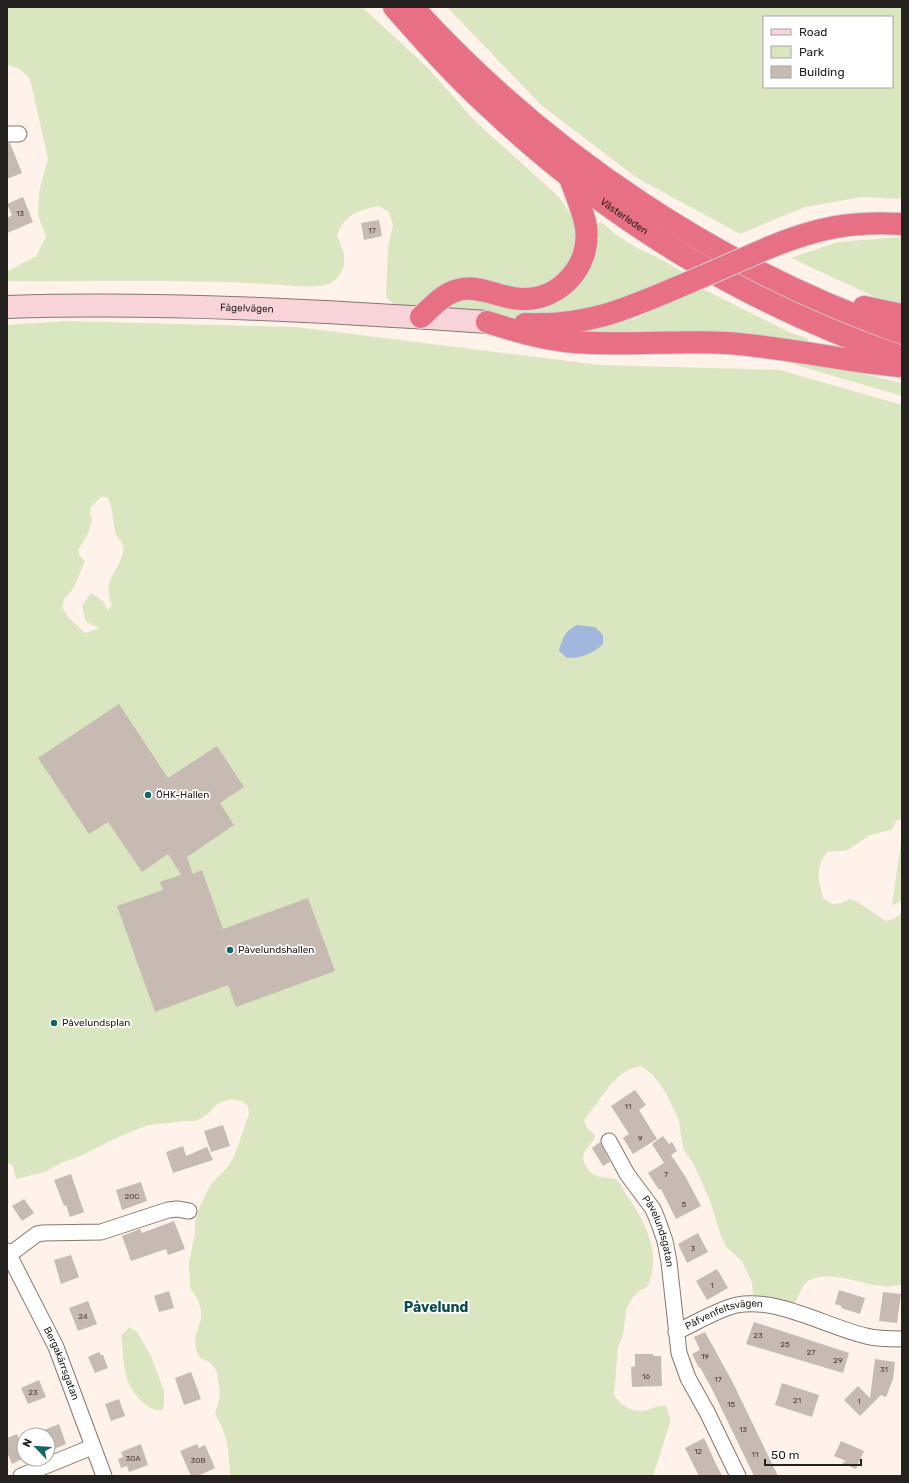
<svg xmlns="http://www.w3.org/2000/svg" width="909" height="1483" viewBox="0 0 909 1483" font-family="Rubik,sans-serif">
<rect width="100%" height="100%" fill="#fff2ea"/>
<g fill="#d9e6bf" fill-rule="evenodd">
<path d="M7,7h355l65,60 48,54 83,75 15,21 7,22 -22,43 -37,10 -44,-12 -17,-2 -15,6 -25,24 -25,-3 -9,-7 2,-50 5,-23 -4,-13 -10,-6c-20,4 -36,9 -42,30 8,15 12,31 -2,44 -12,11 -48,5 -65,4 -87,-5 -175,-2 -263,-3v-9l29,-16 10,-19 -8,-22 1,-23 9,-33 -18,-80 -10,-10 -13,-4z"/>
<path d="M447,7h455v192l-40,-2 -57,10 -65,27 -103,-56 -96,-73zM764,17h128v70h-128z"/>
<polygon points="591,221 604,224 615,234 637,248 657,257 688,275 605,310 522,317 444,312 450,305 467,296 557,302 573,290 584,276"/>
<polygon points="902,237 902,304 877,298 791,258 838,242"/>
<polygon points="703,289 791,333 807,338 810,344 634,336 573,331 635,319 667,303"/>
<path d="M66,321l230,6 305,38 179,5 122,35v414l-5,1 -6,10 -21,5 -22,15 -21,2c-12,17 -9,27 -4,46l9,6 9,-1 9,-4c13,5 24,15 36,22l9,-3 7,-5v372c-6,0 -13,2 -19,1 -20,-1 -53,-17 -73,-6 -8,4 -11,16 -15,23l-7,3 -31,-7 -4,-5 -1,-11 -10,-22 -16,-14 -5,-11 -11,-35 -15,-34 -12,-19 -4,-27 -13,-28 -13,-18 -12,-9c-19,3 -31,18 -41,33 -5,7 -11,14 -16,21l3,8 8,7c-1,9 -9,11 -11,19 -2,4 0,9 2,12 6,12 17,11 30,13l5,6c3,7 7,12 11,18 17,27 29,54 15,84l-8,4 -7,7 -6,12 -3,26 -5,11 -4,47c4,9 16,18 28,17 10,-1 13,-6 24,-5l5,14 -18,56h-423c-1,-24 -2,-41 -15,-62l5,-19 -1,-10 -2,-13 -6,-9 -11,-5 -4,-8 -1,-12 6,-19v-8l-3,-11 -8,-12 -1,-25 6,-30v-10l5,-17 11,-22 15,-15 8,-12 15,-43 -1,-8 -6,-5 -11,-2 -11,3 -15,14 -9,5h-11l-36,4 -22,8 -49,24 -15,5 -18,10 -29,7 -3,-13 -6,-4v-837zM101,497h6c7,11 5,22 8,34 2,9 12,12 7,25 -7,21 -20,24 -10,49l-4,5 -5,-9 -12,-8 -9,13 4,16 14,6 -15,5 -17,-16 -6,-10 2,-8 9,-10 12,-28 -6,-6 -1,-5 10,-16 4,-14 -2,-7 1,-6z"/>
<polygon points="752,352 808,361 902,383 902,396"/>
<polygon points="902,835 902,900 892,906"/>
<path d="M129,1327l8,5 14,24 13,35v15l-2,4c-15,3 -33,-21 -36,-34 -3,-13 -3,-26 -5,-40z"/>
</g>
<path fill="#a1b7dc" d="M577,625l18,2 8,8v9c-11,10 -21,14 -36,14l-8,-7c3,-13 6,-20 18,-26z"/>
<g fill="#c6bab2">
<polygon points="7,143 10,143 22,173 7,179"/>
<polygon points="23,197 33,222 7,233 7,218 12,215 7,204"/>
<polygon points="379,220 382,236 364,240 361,223"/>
<polygon points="119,704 168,778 217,746 244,787 220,803 234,825 187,857 193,874 202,870 223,929 308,898 335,971 236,1007 228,985 155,1012 117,906 163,890 160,882 181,875 168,854 142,872 108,822 89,834 38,758"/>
<polygon points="635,1090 646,1105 639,1110 657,1139 633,1154 623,1138 629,1134 611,1106"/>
<polygon points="223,1125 230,1146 211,1152 204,1131"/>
<polygon points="663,1136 669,1144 672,1142 677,1151 671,1155 685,1176 701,1206 676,1219 661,1189 659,1190 648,1173 664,1163 652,1144"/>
<polygon points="600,1142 610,1162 603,1166 592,1148"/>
<polygon points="183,1146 186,1156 207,1147 213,1160 173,1173 166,1152"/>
<polygon points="71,1174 84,1212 70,1217 66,1205 64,1206 54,1180"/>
<polygon points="141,1182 147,1201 122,1210 116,1190"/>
<polygon points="24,1199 34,1213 22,1221 12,1206"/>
<polygon points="174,1221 185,1249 168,1255 166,1249 131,1261 122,1236 140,1229 142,1233"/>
<polygon points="698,1233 708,1252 687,1263 678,1244"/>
<polygon points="71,1255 79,1277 61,1284 54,1260"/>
<polygon points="717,1269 728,1288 707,1300 696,1281"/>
<polygon points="839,1290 865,1298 860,1314 841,1308 842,1306 835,1304"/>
<polygon points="169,1291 174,1308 159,1312 154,1296"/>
<polygon points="883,1292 901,1294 897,1323 879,1321"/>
<polygon points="88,1301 97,1324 78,1331 69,1308"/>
<polygon points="754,1322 849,1353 843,1373 746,1344"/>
<polygon points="705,1332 732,1381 778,1476 754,1476 713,1391 700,1367 699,1368 692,1354 700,1350 694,1337"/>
<polygon points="99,1352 101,1355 103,1355 108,1368 95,1373 88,1357"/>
<polygon points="635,1354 653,1354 653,1356 661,1356 662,1386 632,1387 631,1367 635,1366"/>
<polygon points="875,1359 895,1362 893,1379 886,1397 881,1395 860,1416 844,1400 858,1386 870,1398"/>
<polygon points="191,1372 201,1399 184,1405 175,1378"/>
<polygon points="39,1380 46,1397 28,1404 21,1388"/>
<polygon points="782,1383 819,1395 812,1417 775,1405"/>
<polygon points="119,1399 125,1416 111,1421 105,1404"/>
<polygon points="59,1424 66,1444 52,1450 48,1435 46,1435 44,1430"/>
<polygon points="17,1434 24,1450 24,1458 12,1464 7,1452 7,1438"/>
<polygon points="704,1438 716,1464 722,1476 699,1476 685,1448"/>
<polygon points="841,1441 864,1451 856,1469 842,1463 846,1461 834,1456"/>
<polygon points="141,1444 148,1465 129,1472 127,1466 121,1468 118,1459 123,1457 121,1452"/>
<polygon points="197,1444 199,1448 205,1445 215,1468 198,1476 191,1476 180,1451"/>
</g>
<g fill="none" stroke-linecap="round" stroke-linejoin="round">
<g stroke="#837871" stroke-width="17">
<g id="street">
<polyline points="7,134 19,134"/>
<path id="s1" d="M609,1141l18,33 26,35 5,12 7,20 4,21 10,91 9,25 19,34 31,64"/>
<path id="s2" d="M7,1251l49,96 48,129"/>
<polyline points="9,1255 37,1234 43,1233 101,1232 168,1210 177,1209 189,1211"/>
<path id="s3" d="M676,1332c18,-8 42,-23 61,-27 40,-8 90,22 129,31 11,3 24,3 36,3"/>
<polyline points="21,1476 92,1447"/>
</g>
</g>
<g stroke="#837871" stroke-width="24">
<g id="secondary">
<path id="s4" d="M7,307c160,-5 320,4 480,15"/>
</g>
</g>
<g stroke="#d3d3d2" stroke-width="24">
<g id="highway">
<path id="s5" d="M394,7c30,34 61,69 95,100 118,112 259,198 413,250"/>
<path d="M419,14c131,142 300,255 483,319"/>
<path d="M768,248c48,-20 82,-27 134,-24"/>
<polyline points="864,307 902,315"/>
<path d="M421,317c12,-11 24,-26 42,-28 20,-3 39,10 59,10 38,1 69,-33 64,-72 -3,-17 -11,-35 -17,-52"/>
<path d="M487,322c29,9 58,18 88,20 51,4 102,-2 152,1 58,4 115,18 172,23"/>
<path d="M525,324c62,3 102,-15 158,-39"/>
</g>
</g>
<use href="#street" stroke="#fff" stroke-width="15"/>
<use href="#secondary" stroke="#f8d4da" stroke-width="22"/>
<use href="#highway" stroke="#e87084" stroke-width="22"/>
<g stroke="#d3d3d2" stroke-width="24" stroke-linecap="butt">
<polyline id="highway-bridge" points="683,285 768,248"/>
</g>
<use href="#highway-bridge" stroke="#e87084" stroke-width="22"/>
</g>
<g fill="#166565" stroke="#fff" stroke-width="1.5">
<circle cx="148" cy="795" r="4"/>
<circle cx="230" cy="950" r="4"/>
<circle cx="54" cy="1023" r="4"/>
</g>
<g text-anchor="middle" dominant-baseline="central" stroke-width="3.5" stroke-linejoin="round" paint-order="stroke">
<g font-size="8" fill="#4d4743">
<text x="20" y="213">13</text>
<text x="372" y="230">17</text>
<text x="628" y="1106">11</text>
<text x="640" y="1138">9</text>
<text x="666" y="1174">7</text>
<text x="132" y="1196">20C</text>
<text x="684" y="1204">5</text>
<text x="693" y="1248">3</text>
<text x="712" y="1285">1</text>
<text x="83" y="1316">24</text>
<text x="758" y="1335">23</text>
<text x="785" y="1344">25</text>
<text x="811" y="1352">27</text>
<text x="705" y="1356">19</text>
<text x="838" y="1360">29</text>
<text x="884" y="1369">31</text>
<text x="646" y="1376">16</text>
<text x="718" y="1379">17</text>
<text x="33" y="1392">23</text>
<text x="797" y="1400">21</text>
<text x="859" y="1401">1</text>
<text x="731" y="1404">15</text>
<text x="743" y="1429">13</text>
<text x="698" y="1451">12</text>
<text x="755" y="1454">11</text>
<text x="133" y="1458">30A</text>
<text x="198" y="1460">30B</text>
</g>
<g font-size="10" fill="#25211e" stroke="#fff">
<text stroke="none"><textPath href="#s5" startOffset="312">Västerleden</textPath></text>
<text stroke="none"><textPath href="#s4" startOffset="240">Fågelvägen</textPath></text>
<text stroke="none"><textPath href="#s1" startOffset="104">Påvelundsgatan</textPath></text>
<text stroke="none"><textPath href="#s3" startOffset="52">Påfvenfeltsvägen</textPath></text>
<text stroke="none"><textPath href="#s2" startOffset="125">Bergakärrsgatan</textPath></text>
</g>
<g font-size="10" fill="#25211e" stroke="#fff" text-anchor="start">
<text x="156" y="795">ÖHK-Hallen</text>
<text x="238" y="950">Påvelundshallen</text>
<text x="62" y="1023">Påvelundsplan</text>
</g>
<g font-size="14" font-weight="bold" fill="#0a4b4b" stroke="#fff">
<text x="436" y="1307">Påvelund</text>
</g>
</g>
<rect width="909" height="1483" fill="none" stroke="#25211e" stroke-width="16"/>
<rect x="763" y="16" width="130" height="72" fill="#ffffff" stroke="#a8a6a5"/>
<rect x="771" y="29" width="20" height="6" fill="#f8d4da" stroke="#a8a6a5"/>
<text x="799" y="36" font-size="12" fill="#25211e">Road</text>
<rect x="771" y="46" width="20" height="12" fill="#d9e6bf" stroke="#a8a6a5"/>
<text x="799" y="56" font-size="12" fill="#25211e">Park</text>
<rect x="771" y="66" width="20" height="12" fill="#c6bab2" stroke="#a8a6a5"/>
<text x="799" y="76" font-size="12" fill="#25211e">Building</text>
<g transform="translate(36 1447) rotate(295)"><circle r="19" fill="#ffffff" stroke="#a8a6a5"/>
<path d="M0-3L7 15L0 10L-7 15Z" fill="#166565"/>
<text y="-6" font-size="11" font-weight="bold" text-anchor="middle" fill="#25211e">N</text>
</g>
<path d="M765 1459v6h96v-6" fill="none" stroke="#25211e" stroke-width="2"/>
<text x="771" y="1459" font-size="12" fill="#25211e" stroke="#ffffff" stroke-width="3" paint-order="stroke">50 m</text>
</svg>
